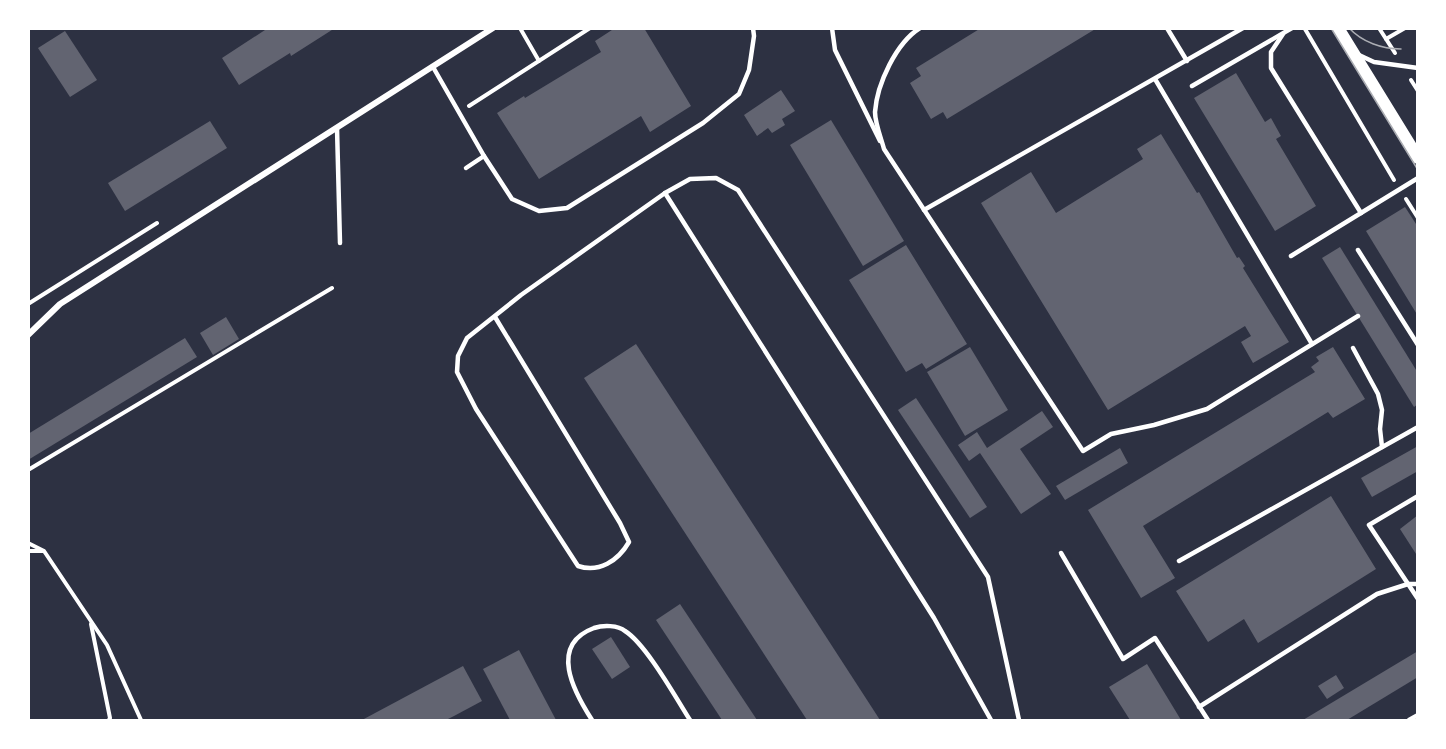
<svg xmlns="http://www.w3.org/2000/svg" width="1446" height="749" viewBox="0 0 1446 749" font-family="Signika,sans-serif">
<rect width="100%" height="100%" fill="#2d3142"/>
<g fill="#626471">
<polygon points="268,28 335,28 291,56 290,53 239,85 222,58"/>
<polygon points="615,28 644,28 691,106 650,132 641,116 539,179 497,113 524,96 525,98 601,52 595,41"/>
<polygon points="981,28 1097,28 947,119 943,112 931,119 910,83 921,76 916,68"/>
<polygon points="65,31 97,80 70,97 38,48"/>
<polygon points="1236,73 1265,122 1271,118 1281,136 1276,139 1316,206 1275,231 1194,98"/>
<polygon points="781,90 795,111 782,119 785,125 772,133 768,128 757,136 744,115"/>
<polygon points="831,120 904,241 863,266 790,145"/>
<polygon points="210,121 227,148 125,211 108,183"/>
<polygon points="1161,134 1197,193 1199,192 1237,258 1239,257 1245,266 1243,268 1289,342 1253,363 1241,342 1251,336 1245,326 1108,410 981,203 1031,172 1056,213 1143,159 1137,149"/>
<polygon points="1405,207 1418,227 1418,316 1366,231"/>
<polygon points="906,245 967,344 926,369 922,363 906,372 849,280"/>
<polygon points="1340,247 1418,373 1418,404 1414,407 1322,258"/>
<polygon points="226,317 239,339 213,355 200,333"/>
<polygon points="185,338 197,357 28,460 28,434"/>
<polygon points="636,344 705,450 880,720 807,720 584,378"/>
<polygon points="970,347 1008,410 965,436 927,372"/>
<polygon points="1333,347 1365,399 1333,418 1328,412 1143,526 1175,578 1141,598 1088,510 1315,372 1311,367 1319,361 1316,357"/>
<polygon points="916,398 987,507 970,518 898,410"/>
<polygon points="1042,411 1053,427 1020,449 1051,494 1021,514 980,453 969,461 958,445 977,432 987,448"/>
<polygon points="1418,446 1418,471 1372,497 1361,478"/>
<polygon points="1120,448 1128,463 1065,500 1056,486"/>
<polygon points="1331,496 1376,569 1258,643 1244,619 1208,642 1176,591"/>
<polygon points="1418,515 1418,557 1400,529"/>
<polygon points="680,604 757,720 722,720 656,620"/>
<polygon points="611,637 630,667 612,679 592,649"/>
<polygon points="519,650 556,720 510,720 483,669"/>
<polygon points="1418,651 1418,677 1347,720 1303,720"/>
<polygon points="1147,664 1181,720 1130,720 1109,687"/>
<polygon points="463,666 482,701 454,716 446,720 362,720"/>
<polygon points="1336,675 1344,688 1327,699 1318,686"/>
</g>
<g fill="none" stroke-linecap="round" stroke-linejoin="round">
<g stroke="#fff" stroke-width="4">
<polyline points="520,28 539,61"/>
<polyline points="1379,28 1395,53"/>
<polyline points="1305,29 1394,180"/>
<polyline points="1386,39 1405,28"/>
<polyline points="1411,80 1418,91"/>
<polyline points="469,106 590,28"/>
<polyline points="1406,199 1418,218"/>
<polyline points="28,304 157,223"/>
<polyline points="28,470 332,288"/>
<polyline points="28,543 44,551 107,645 141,720"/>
<polyline points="28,551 43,551"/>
<polyline points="91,624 110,718 109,720"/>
</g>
<g stroke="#fff" stroke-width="4.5">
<polyline points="832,28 835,50 880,141"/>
<path d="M920,28c-24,15 -43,56 -45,84 0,11 6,26 9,37l199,302 28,-17 43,-9 53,-16 151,-93"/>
<polyline points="1167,28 1187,61"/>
<polyline points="1283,34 1271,52 1271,68 1361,213"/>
<polyline points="1359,55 1374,62 1418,68"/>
<polyline points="433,67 484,156 466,168"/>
<polyline points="1155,79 1312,344"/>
<polyline points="1192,86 1292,28"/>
<polyline points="337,128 340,243"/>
<polyline points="484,156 512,199 539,211 567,208 703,123 739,94 749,70 754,36 753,28"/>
<polyline points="665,193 934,618 991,720"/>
<polyline points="924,210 1243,28"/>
<polyline points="1358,250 1418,345"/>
<polyline points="1291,256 1418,178"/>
<path d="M495,317l125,206 9,19c-11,19 -30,31 -51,24l-102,-157 -19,-37 1,-16 9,-18 54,-43 144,-102 25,-14 26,-1 22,12 250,387 31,143"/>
<polyline points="1353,348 1378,394 1382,410 1380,429 1382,447"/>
<polyline points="1418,496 1369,525 1418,599"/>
<polyline points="1061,553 1123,659 1155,638 1208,720"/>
<polyline points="1179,561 1418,427"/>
<polyline points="1199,707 1377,594 1408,584 1418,584"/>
<path d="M592,720c-18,-28 -44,-75 2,-92 9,-3 24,-3 31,3 21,13 51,67 65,89"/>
<polyline points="1409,720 1418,715"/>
</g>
<polyline stroke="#fff" stroke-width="6" points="28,335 60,304 493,28"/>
<polyline stroke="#fff" stroke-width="12" points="1338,28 1418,158"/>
<g stroke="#abadb3" stroke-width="1.5">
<polyline points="1331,28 1418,170"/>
<path d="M1349,28c13,14 33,21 52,21"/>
</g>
</g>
<rect width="1446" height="749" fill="none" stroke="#ffffff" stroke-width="60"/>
</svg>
